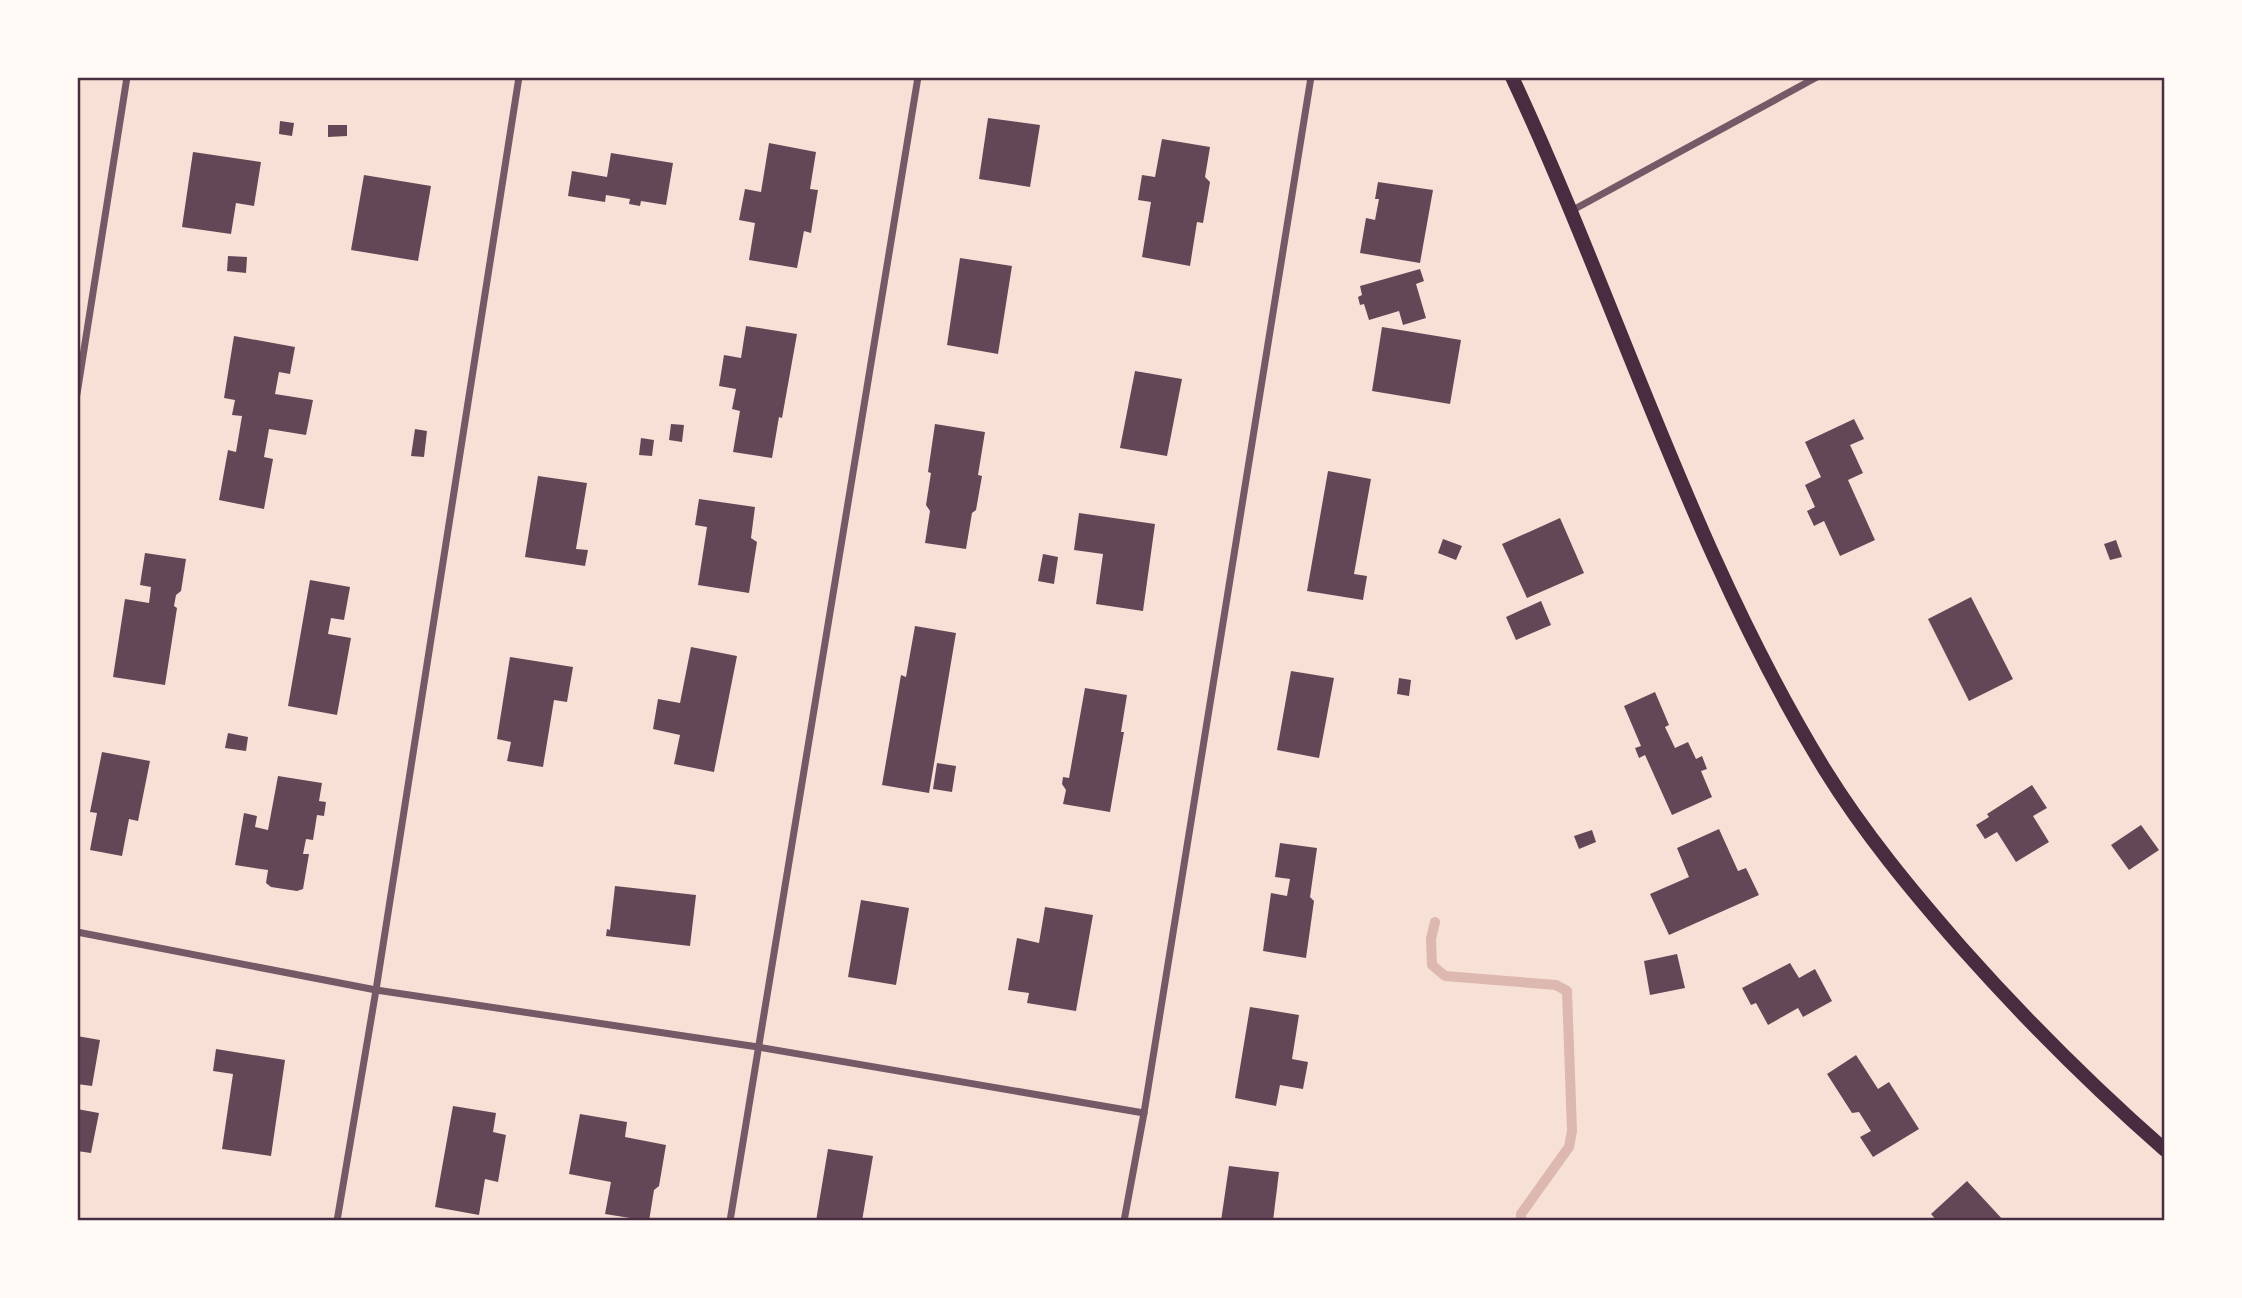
<svg xmlns="http://www.w3.org/2000/svg" width="2242" height="1298" viewBox="0 0 2242 1298" font-family="Mulish,sans-serif">
<rect width="100%" height="100%" fill="#f7e1d7"/>
<g fill="none" stroke-linecap="round" stroke-linejoin="round">
<polyline stroke="#dcb8b0" stroke-width="10" points="1435,922 1431,939 1432,965 1445,976 1556,985 1567,991 1572,1131 1569,1147 1521,1214 1521,1221"/>
</g>
<g fill="#644757">
<polygon points="988,118 1040,125 1030,187 979,179"/>
<polygon points="280,121 294,123 292,136 279,134"/>
<polygon points="328,125 347,125 347,136 328,137"/>
<polygon points="1162,139 1210,147 1205,177 1210,182 1203,223 1197,222 1190,266 1142,257 1151,202 1138,200 1142,175 1155,177"/>
<polygon points="769,143 816,152 810,189 818,190 811,233 804,231 797,268 749,260 755,223 739,220 745,189 761,192"/>
<polygon points="193,152 261,162 254,206 236,203 231,234 182,227"/>
<polygon points="611,153 673,163 666,205 641,201 640,206 629,204 630,199 606,195 605,202 568,196 572,171 607,177"/>
<polygon points="364,175 431,186 418,261 351,250"/>
<polygon points="1378,182 1433,190 1420,263 1360,253 1366,218 1375,220 1379,199 1375,199"/>
<polygon points="228,256 247,257 246,273 227,271"/>
<polygon points="960,258 1012,266 998,354 947,345"/>
<polygon points="1420,269 1424,281 1416,284 1426,318 1403,325 1399,311 1369,320 1364,304 1360,305 1358,297 1362,295 1360,286"/>
<polygon points="746,326 797,334 782,418 779,417 772,458 733,452 740,411 732,409 736,389 719,386 724,355 741,358"/>
<polygon points="1382,327 1461,340 1450,404 1372,391"/>
<polygon points="234,336 295,347 290,374 279,372 275,394 313,400 306,435 269,429 264,457 273,459 264,509 219,500 228,450 236,452 242,416 232,415 235,400 224,398"/>
<polygon points="1135,371 1182,379 1167,456 1120,448"/>
<polygon points="1854,419 1864,439 1850,445 1863,473 1848,480 1875,540 1840,556 1824,521 1814,526 1807,511 1815,507 1805,485 1821,477 1805,442"/>
<polygon points="671,424 684,425 682,442 669,440"/>
<polygon points="935,424 985,432 978,475 982,476 976,510 972,513 966,549 925,543 930,511 926,505 931,473 928,472"/>
<polygon points="415,429 427,431 424,457 411,456"/>
<polygon points="641,438 654,440 652,456 639,455"/>
<polygon points="1328,471 1371,479 1354,574 1367,576 1363,600 1307,591"/>
<polygon points="538,476 587,483 576,549 588,550 585,566 525,557"/>
<polygon points="699,499 755,507 751,538 757,542 749,593 698,585 707,527 695,525"/>
<polygon points="1079,513 1155,524 1143,611 1096,604 1103,554 1074,550"/>
<polygon points="1560,518 1584,573 1527,598 1502,544"/>
<polygon points="1443,539 1462,546 1456,560 1438,553"/>
<polygon points="2116,540 2122,557 2110,560 2104,544"/>
<polygon points="145,553 186,559 181,591 176,595 174,606 177,608 165,685 113,677 125,599 149,603 151,587 140,585"/>
<polygon points="1043,554 1058,557 1054,584 1038,581"/>
<polygon points="310,580 350,587 344,620 331,618 328,634 351,638 337,715 288,706"/>
<polygon points="1971,597 2013,679 1969,701 1928,619"/>
<polygon points="1541,601 1551,625 1516,640 1506,617"/>
<polygon points="915,626 956,633 929,793 882,785 901,675 906,677"/>
<polygon points="691,647 737,656 714,772 674,764 680,735 653,729 658,699 680,703"/>
<polygon points="510,657 573,667 567,702 554,700 543,767 507,761 511,742 497,739"/>
<polygon points="1291,671 1334,678 1319,758 1277,750"/>
<polygon points="1399,678 1411,680 1409,696 1397,694"/>
<polygon points="1085,688 1127,695 1121,732 1124,732 1110,812 1063,804 1066,790 1062,784 1063,777 1069,778"/>
<polygon points="1655,692 1669,725 1665,727 1675,748 1688,742 1696,759 1702,756 1707,769 1701,771 1712,797 1672,815 1645,755 1639,758 1635,748 1641,746 1624,706"/>
<polygon points="228,733 248,737 246,751 225,748"/>
<polygon points="102,752 150,761 138,821 129,819 122,856 90,850 97,813 90,812"/>
<polygon points="937,763 956,766 952,792 933,789"/>
<polygon points="278,776 322,783 319,801 326,802 324,816 317,815 313,840 306,839 303,854 309,854 303,889 297,891 271,887 266,883 268,870 235,865 244,813 257,816 255,827 268,830"/>
<polygon points="2032,785 2047,808 2033,816 2049,842 2016,862 1997,832 1985,839 1976,825 1989,817 1987,814"/>
<polygon points="2141,825 2159,850 2129,870 2111,845"/>
<polygon points="1719,829 1738,871 1746,868 1759,895 1669,935 1650,894 1689,877 1677,848"/>
<polygon points="1592,830 1596,842 1579,849 1574,836"/>
<polygon points="1280,843 1317,848 1310,897 1314,901 1306,958 1263,951 1271,893 1287,896 1290,879 1275,877"/>
<polygon points="615,886 696,895 690,946 606,936 607,929 610,930"/>
<polygon points="861,900 909,908 896,985 848,977"/>
<polygon points="1045,907 1093,915 1076,1011 1027,1003 1029,993 1008,990 1017,938 1039,943"/>
<polygon points="1677,954 1685,988 1650,995 1644,961"/>
<polygon points="1790,963 1799,978 1815,969 1832,1001 1803,1017 1798,1008 1768,1025 1756,1003 1751,1005 1742,988"/>
<polygon points="1250,1007 1299,1015 1292,1059 1308,1062 1303,1089 1280,1085 1276,1106 1235,1098"/>
<polygon points="77,1036 100,1040 92,1086 77,1084"/>
<polygon points="216,1049 285,1060 271,1156 222,1149 233,1074 213,1071"/>
<polygon points="1856,1055 1878,1089 1889,1082 1919,1129 1873,1157 1860,1137 1871,1131 1859,1112 1852,1113 1827,1074"/>
<polygon points="453,1106 496,1113 493,1132 506,1135 498,1182 485,1179 479,1215 435,1207"/>
<polygon points="77,1109 99,1113 91,1153 77,1151"/>
<polygon points="580,1114 627,1122 625,1137 666,1145 659,1186 654,1190 649,1221 605,1214 611,1182 569,1174"/>
<polygon points="828,1149 873,1156 862,1221 816,1221"/>
<polygon points="1229,1166 1279,1172 1273,1221 1221,1221"/>
<polygon points="1967,1181 2004,1221 1937,1221 1931,1214"/>
</g>
<g fill="none" stroke-linecap="round" stroke-linejoin="round">
<g stroke="#755966" stroke-width="7">
<polyline points="1571,211 1817,77"/>
<polyline points="77,394 127,77"/>
<polyline points="77,932 376,990 758,1047 1144,1113"/>
<polyline points="337,1221 376,990 519,77"/>
<polyline points="730,1221 918,77"/>
<polyline points="1124,1221 1144,1113 1311,77"/>
</g>
<path stroke="#4a2c40" stroke-width="14" d="M1512,77c107,229 180,476 313,693 39,63 87,121 136,177 64,72 131,139 204,203"/>
</g>
<rect width="2242" height="1298" fill="none" stroke="#fffaf5" stroke-width="158"/>
<rect x="79" y="79" width="2084" height="1140" fill="none" stroke="#4a2c40" stroke-width="2.5"/>
</svg>
